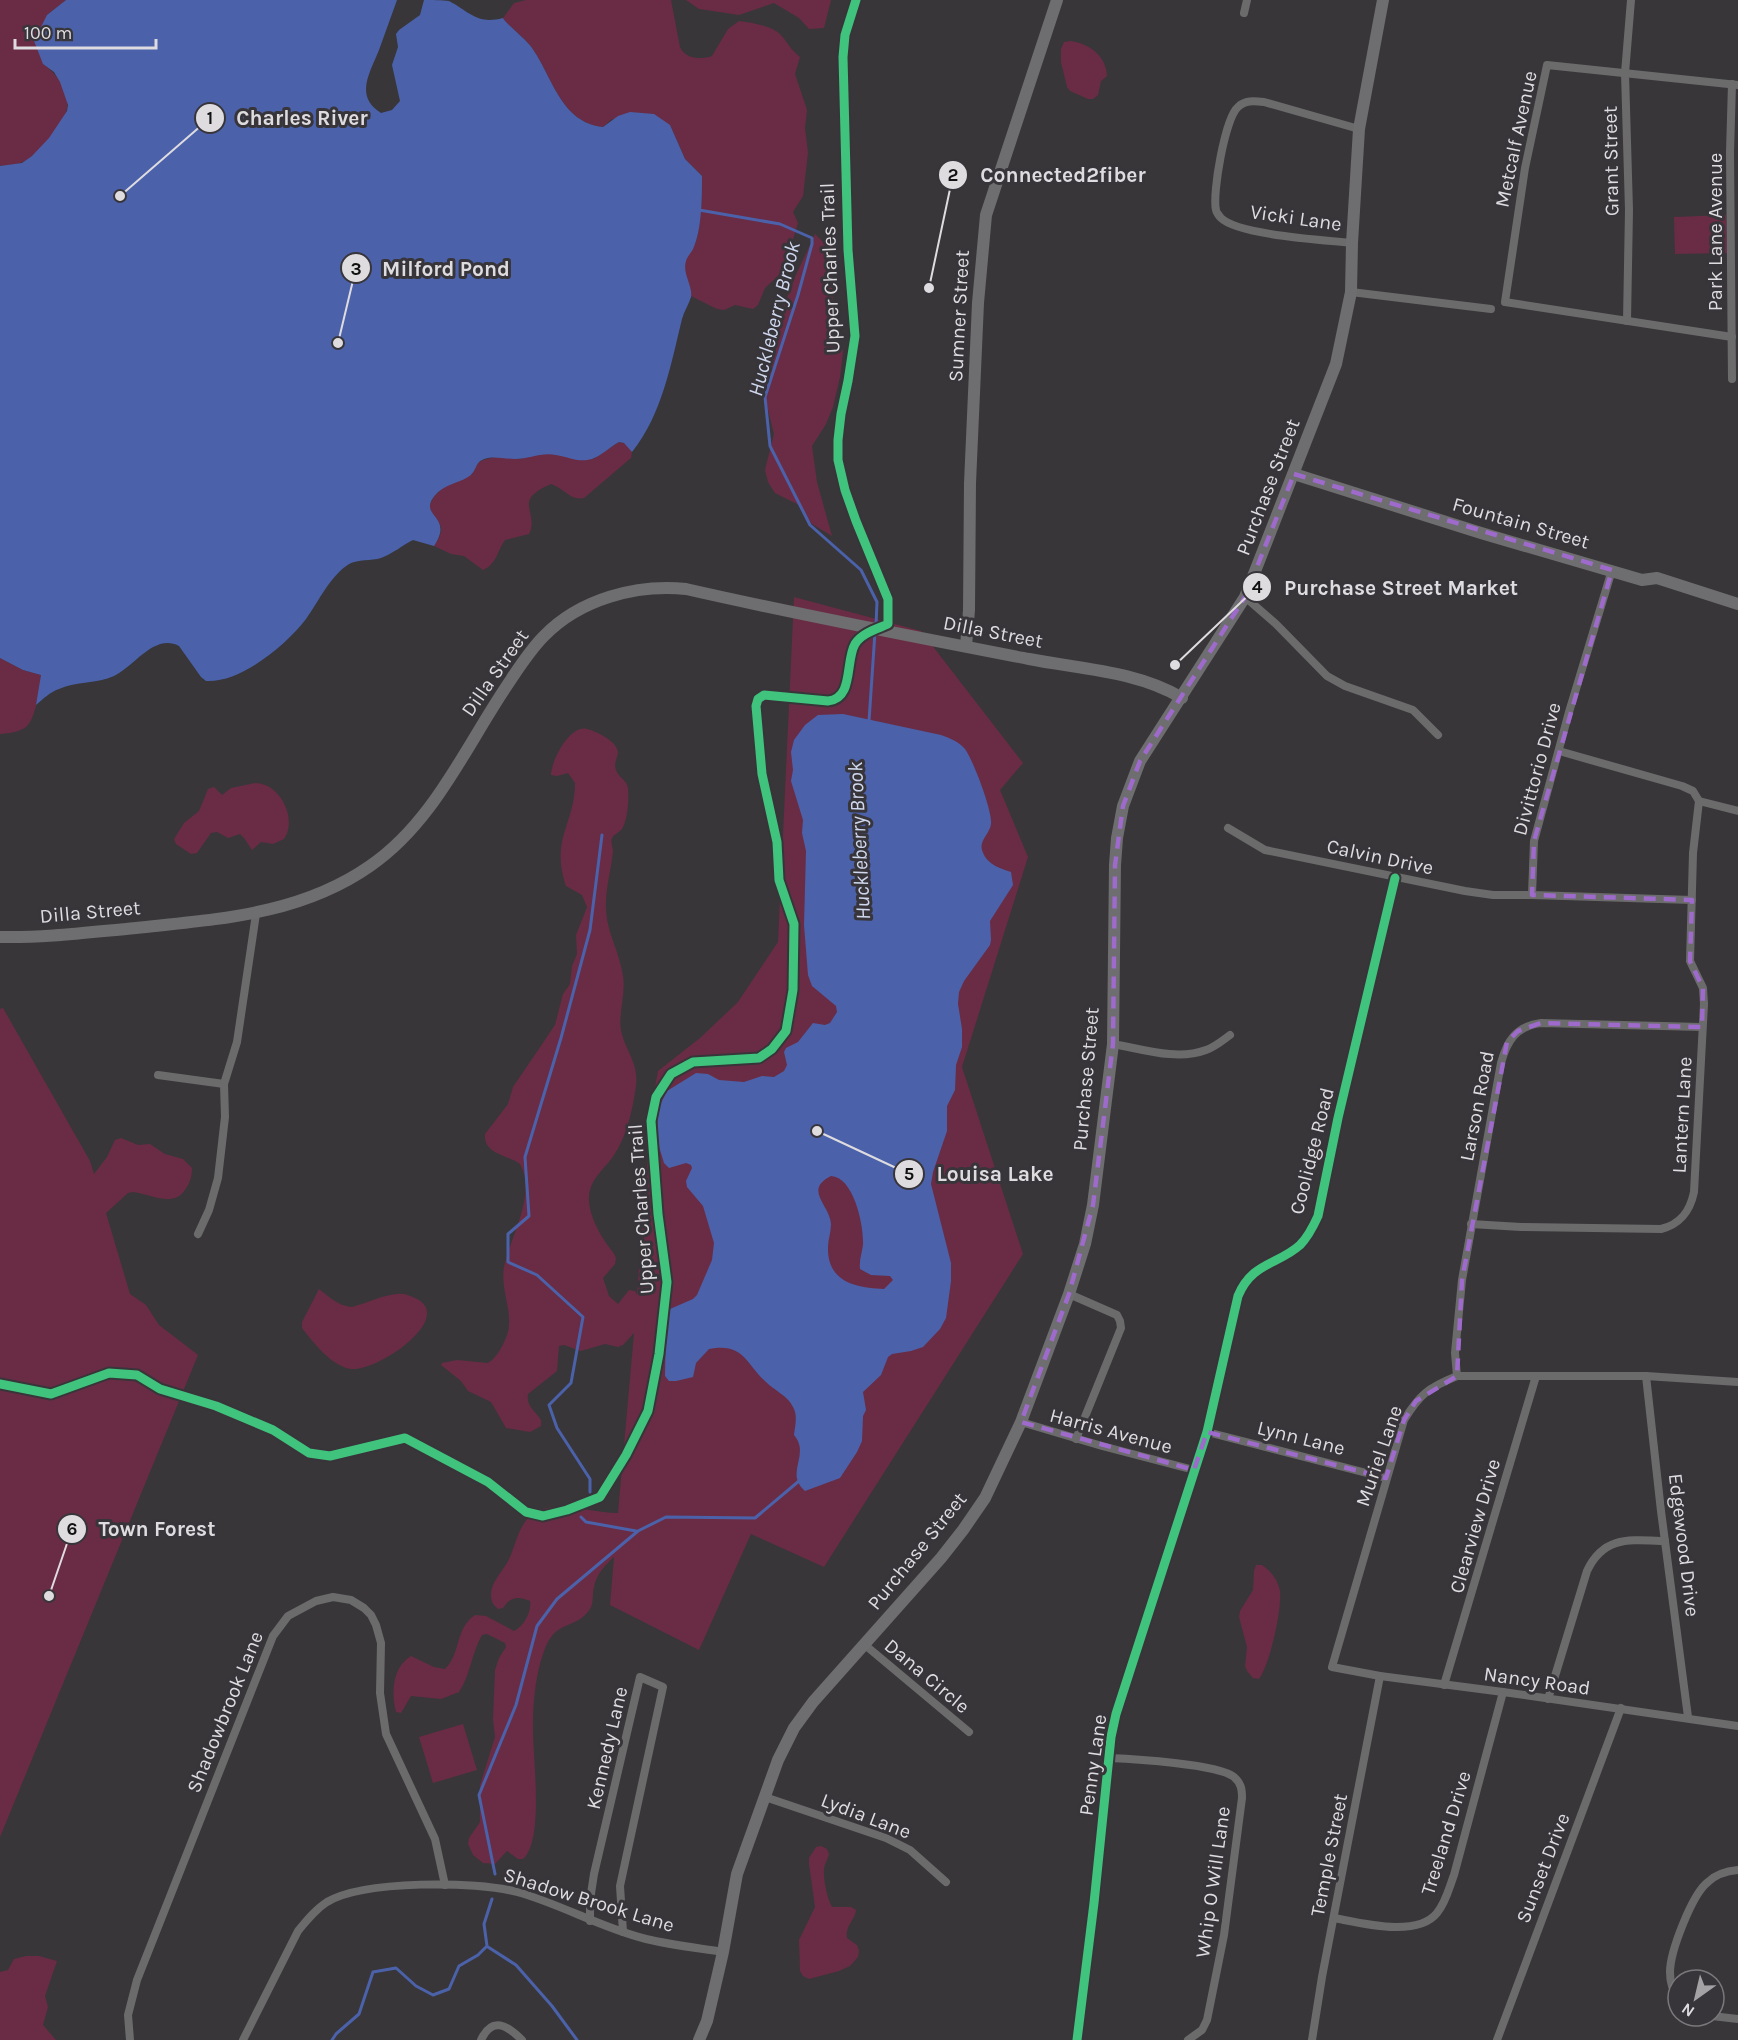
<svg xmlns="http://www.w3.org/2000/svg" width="1738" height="2040" viewBox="0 0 1738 2040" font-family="Karla,sans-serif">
<rect width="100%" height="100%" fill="#383639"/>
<g fill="#692c44">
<path d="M0,0h66l-19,15 -4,49c13,9 27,27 24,44 -2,15 -30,48 -44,54 -7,3 -15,3 -23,4z"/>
<path d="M526,0h145l9,47c5,12 21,13 32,9l16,-27 11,-8c13,2 32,4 42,14 7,8 9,14 19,22l-5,17 12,36 -2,18 3,25 -5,43 -10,16 5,11 -13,42 -6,10 -14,13 -7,17 -5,4 -18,-4 -11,5 -7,-1 -26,-13c-2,-10 -7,-22 -6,-33 1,-8 10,-16 12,-25 4,-20 5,-41 5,-62l-17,-17 -15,-34 -58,-6 -9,8c-42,-4 -51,-51 -71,-79 -6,-9 -27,-25 -29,-30l11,-15z"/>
<polygon points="686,0 831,0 824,28 809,29 799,18 774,3 739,15 699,9"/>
<path d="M1071,41c18,3 35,14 36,35l-6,5 -3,14 -5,4h-5l-18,-8 -3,-4 -6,-25v-13l3,-7z"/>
<polygon points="1726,215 1727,253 1675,254 1674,217"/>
<polygon points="815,234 824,243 831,260 833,304 843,352 840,377 833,407 826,424 812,446 817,482 832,536 812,524 797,504 775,493 768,482 765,470 774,434 765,398 766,373 770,342 795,277"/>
<path d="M619,442c7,1 10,4 13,10l-1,6 -47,40c-14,3 -20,-10 -33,-14 -40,17 -11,28 -22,50l-24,6c-8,11 -8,24 -22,30l-19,-14 -13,-2 -17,-8c16,-24 1,-21 -5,-40l6,-11 9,-8 28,-13 6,-11 5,-3 12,-3 25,2 18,-5h12l43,5z"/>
<path d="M794,597l127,34 102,132 -23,27 28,67 -66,210 61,187 -199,313 -73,-33 -52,116 -89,-45 4,-48c-9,8 -18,18 -20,30 -2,7 0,16 -4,22 -15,22 -34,9 -46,42 -8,22 -11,49 -11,73 -1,29 12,116 -10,135h-5l-11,-8 -12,13 -12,-1 -10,-8 -5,-11 1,-6 11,-16v-37l15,-48 -2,-18 2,-49 4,-12 7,-11 -1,-4 -18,-9 -5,1c-11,19 -11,39 -23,57l-18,7 -30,-3 -10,17 -5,-1c-5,-18 -4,-45 15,-56l23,11 11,2c16,-15 10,-41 30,-54l11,1 28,15c9,-4 18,-19 16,-30 -12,-5 -20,-4 -27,7l-5,1 -5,-5c-7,-16 6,-28 14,-41 7,-12 9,-27 16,-38 19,-33 67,-11 95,-12l16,-180 -11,12 -5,2 -13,-3 -24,7 -17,-6 -5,1 -2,25 -29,23c-2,12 7,17 13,26v6l-11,6 -24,-4 -15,-26 -23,-11 -7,-10 -20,-16 1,-2 15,-3 31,3c9,-5 17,-21 20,-31 5,-21 -8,-43 -4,-65 7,-32 33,-73 16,-103 -12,-9 -37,-10 -35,-30l23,-30 5,-17 42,-62 8,-31 7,-10 2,-18 5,-12 -1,-19 11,-28 -5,-12 -16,-9c-16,-47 9,-62 9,-103l-7,-10 -11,3 -6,-1c0,-14 19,-51 36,-46 9,2 30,12 31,23 0,6 -5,11 -2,18 2,7 11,10 12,18 1,11 0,31 -6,41 -2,3 -8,5 -10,9 -2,4 1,9 1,13 -2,20 -8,39 -7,59 1,23 14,43 17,66 3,17 -5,39 -2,54 4,21 18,32 15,56 -3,22 -9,50 -22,69 -9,14 -24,23 -25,42 -1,15 9,34 17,46 4,6 8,9 10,15l-1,6 -12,14 6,18 9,8 11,-14 6,1 2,4 15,-191 6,-33 42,-33 38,-36 40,-60z"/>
<path d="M0,658l23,12 18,5c-1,12 -5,44 -15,52 -7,5 -16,6 -24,7h-2z"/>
<path d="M255,783c25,0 43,36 29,56l-11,5 -12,-2 -9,8 -8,-12 -4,-4 -12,4 -11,-6 -6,1 -14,20 -6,1 -15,-10 -2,-5 10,-16 15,-12 9,-22 6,-2 8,8 9,-7z"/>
<path d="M3,1008l87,153 4,13 13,-17 8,-17 6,-2 17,7 12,-1 15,10 18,5 9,9c0,8 -2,15 -7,22 -12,18 -34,4 -52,2l-5,1 -22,20 24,81 16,11 13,20 39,30 -198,482v-828z"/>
<path d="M319,1289c10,8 20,17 33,18 15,-4 30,-12 45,-13 7,-1 11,1 18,4 42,19 -37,74 -64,71 -20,-3 -38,-27 -49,-41v-6z"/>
<path d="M1256,1565h6c9,6 16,15 18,26 2,19 -10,73 -21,88l-6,-1 -6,-7 -2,-5 2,-19 -8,-30 1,-6 13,-21 1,-19z"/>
<polygon points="463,1724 477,1770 433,1783 419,1737"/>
<path d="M821,1846l6,3 2,5c-1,5 -4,9 -5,14 -1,11 3,30 8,39h19l5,3c-1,10 -11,16 -9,28l10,7 2,6 -1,6 -8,9 -11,5 -30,8 -6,-3 -3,-5 -1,-31 16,-33 -6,-43v-6l7,-11z"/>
<polygon points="26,1956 39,1956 57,1961 45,1996 48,2007 43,2025 56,2040 0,2040 0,1972 8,1970 14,1959"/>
</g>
<g fill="#4b62ab" fill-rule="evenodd">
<path d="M66,0h331c-6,17 -12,33 -18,50 -9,23 -25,46 2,63l11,-3 8,-9 -8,-36 6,-18 -2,-13 3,-4 21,-15 4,-15c7,0 19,0 25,1 21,11 28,24 54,17 2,5 23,21 29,30 20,28 29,75 71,79l15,-11 12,-4 24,2 16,11 15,34 17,17c0,21 0,54 -9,73 -2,4 -6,8 -7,12 -4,12 7,25 5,36 -2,7 -7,14 -9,22 -11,45 -20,96 -50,133l-8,-9 -5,-1c-9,5 -18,14 -27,17 -14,4 -23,-2 -36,-4 -15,-3 -27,4 -41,4 -11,0 -23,-4 -33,1 -7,3 -6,13 -14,17 -12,7 -26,8 -35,21 -13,19 21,18 1,48l-21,-6c-10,5 -21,14 -32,18 -10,3 -23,1 -32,6 -19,12 -30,37 -43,55 -20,26 -65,64 -100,62l-5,-4 -22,-31c-25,-13 -45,21 -65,30 -17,8 -38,5 -55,13 -9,3 -16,10 -23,16l5,-30 -18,-5 -23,-12v-492l22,-3 10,-7 17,-18 18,-27 1,-6 -8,-23 -6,-10 -11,-8 -9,-23 13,-26z"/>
<path d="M843,714l98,21c9,3 18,7 24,14 8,11 28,63 26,75 -1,9 -12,17 -9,26 4,14 17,18 29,22l2,13 -23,36 1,19 -1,5 -26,36 -5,11 -1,12 4,25v18l-6,18 -1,25 -8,16v25l-14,41 -2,12 20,79v18l-5,37 -6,11 -17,18 -12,4 -19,3 -4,3 -7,18 -18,17 3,18 -3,6 -1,25 -5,11 -17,26 -35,13c-21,-18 6,-36 -11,-56 1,-9 4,-20 -1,-28 -5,-11 -19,-17 -27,-25 -20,-18 -22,-40 -57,-33l-13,14 -3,14 -17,4h-7l-4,-5 1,-55 4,-12 23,-10 4,-4 15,-35 2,-17 -11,-37 -16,-19 -1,-6 6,-13 -1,-3 -5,-2 -17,5 -5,-5 -8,-26 3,-30 8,-16 29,-18 12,1 11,6 25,2 18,-6 12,1 10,-6 3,-6 -3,-13 2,-4 12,-6 15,-19 12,2 5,-2 7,-11 -1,-6 -24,-20 -4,-11 -4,-50 2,-74 -4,-18 1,-13 -12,-39 2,-11 -2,-18 3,-12 11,-15 9,-7 4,-3zM831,1176c23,1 33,50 32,69 -1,8 -4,15 -3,24l11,6 19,1 3,4 -9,9c-28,-1 -57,-7 -56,-42 0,-7 3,-15 3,-23 -1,-19 -28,-34 0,-48z"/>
</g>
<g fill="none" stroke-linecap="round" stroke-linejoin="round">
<g stroke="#4b62ab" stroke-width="3">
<polyline points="699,210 780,224 812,238 812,244 798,295 765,397 770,446 810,525 861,570 877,602 876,625"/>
<polyline points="869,721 875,632"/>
<polyline points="590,1492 590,1479 557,1428 549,1405 571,1383 583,1317 537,1275 508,1262 508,1234 529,1216 525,1157 561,1038 590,930 602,835"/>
<polyline points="581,1517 586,1522 636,1531"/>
<polyline points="495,1874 479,1795 516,1705 537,1626 557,1599 638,1531 666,1517 755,1518 799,1481"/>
<polyline points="488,1947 516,1965 552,2006 577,2040"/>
<polyline points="332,2040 336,2034 359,2014 373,1972 396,1968 416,1986 433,1995 449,1989 459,1966 478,1955 487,1946 484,1924 492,1899"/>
</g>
<g stroke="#6c6b6c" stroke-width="8">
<polyline points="1244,13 1247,0"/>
<path d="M1352,243c-27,-3 -114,-8 -131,-25 -1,-1 -5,-6 -5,-8 -4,-16 9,-92 22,-103 7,-7 16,-6 26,-5l95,27"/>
<polyline points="1351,292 1491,309"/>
<polyline points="1627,321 1629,210 1625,73 1631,0"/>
<polyline points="1732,337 1505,302 1525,168 1547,65 1738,85"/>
<polyline points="1732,379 1730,152 1732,84"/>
<polyline points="1612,570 1569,712 1534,841 1532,895 1692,900"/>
<polyline points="1245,597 1276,624 1327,676 1345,686 1413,710 1438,735"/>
<polyline points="1559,751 1682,786 1693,791 1699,801 1738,811"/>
<polyline points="1228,828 1265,850 1465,891 1493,895 1532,895"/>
<path d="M1113,1044c29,5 64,17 93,6 9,-3 17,-10 24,-15"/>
<polyline points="158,1075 224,1084"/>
<path d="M1471,1224l50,3 140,2c20,-5 29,-18 33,-37l10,-188 -1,-16 -13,-27 3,-108 6,-52"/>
<polyline points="198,1234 209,1210 218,1178 225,1117 224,1084 237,1042 256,914"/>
<polyline points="1069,1294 1117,1315 1120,1321 1121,1328 1076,1439"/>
<path d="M1457,1376l-2,-23 7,-73 39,-217c6,-22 15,-37 40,-40l161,4"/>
<polyline points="1646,1376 1661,1511 1688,1717"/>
<path d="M1738,1382l-92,-6h-189c-29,12 -37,18 -53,44l-72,247 48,9 123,16 235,34"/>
<polyline points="1021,1422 1102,1446 1194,1470"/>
<polyline points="1207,1432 1386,1478"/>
<polyline points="865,1645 969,1732"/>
<polyline points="1444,1685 1536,1376"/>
<path d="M1548,1699l39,-128c17,-36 44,-31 78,-30"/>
<path d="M1109,1758c24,1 109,6 125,19 7,6 8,12 8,21l-18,137 -17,85 -5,10 -14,10"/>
<polyline points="765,1797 886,1838 910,1850 946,1882"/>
<path d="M1334,1918c27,5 83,20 103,-5 9,-11 12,-25 17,-38l49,-183"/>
<polyline points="590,1921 590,1900 594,1874 640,1677 663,1687 620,1886 623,1932"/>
<path d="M1678,1998c-6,-8 -8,-16 -8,-26 0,-20 22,-78 38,-90 8,-8 19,-11 30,-12"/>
<polyline points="1712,2016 1738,2019"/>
<polyline points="130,2040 128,2015 137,1980 273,1636 288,1616 316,1601 333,1597 351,1600 364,1608 371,1615 376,1625 381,1643 380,1693 386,1734 435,1839 445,1885"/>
<path d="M243,2040l55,-109c9,-11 18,-22 29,-29 37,-22 149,-21 190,-10 44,12 84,36 129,47 25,6 52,9 77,13"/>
<path d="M481,2040c11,-24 26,-15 41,0"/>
<path d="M1077,2040l17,-137 17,-166 5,-23 91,-282 31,-136c14,-34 40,-31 62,-51 8,-8 13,-18 18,-29l20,-98 57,-240"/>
<polyline points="1312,2040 1322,1977 1380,1676"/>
<polyline points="1497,2040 1621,1708"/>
</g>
<g stroke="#6e6d6f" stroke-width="12">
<polyline points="1294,474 1481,533 1642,580 1657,578 1738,604"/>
<polyline points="966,646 969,610 970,483 978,303 986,215 1057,0"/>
<path d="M0,937c45,1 91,-5 136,-9 82,-9 164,-13 234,-62 63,-43 95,-118 136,-179 12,-18 23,-36 38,-51 36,-37 92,-52 142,-47 114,26 229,48 343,70 51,10 108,12 153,39"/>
<polyline points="699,2040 707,2021 723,1952 737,1874 778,1760 794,1728 813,1702 941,1558 963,1530 985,1498 1021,1422 1069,1294 1085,1244 1093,1205 1113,1044 1115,865 1117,838 1123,806 1140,761 1245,597 1336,364 1351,292 1352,243 1359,129 1383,0"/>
</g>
<g stroke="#38353a" stroke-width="13">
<g id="cycleway">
<path d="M0,1384l51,10 58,-21 28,2 23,14 56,17 57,24 36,23 21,3 75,-18 83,44 38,30 17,4 24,-6 33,-13 26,-42 22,-44 11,-57 8,-72 -9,-68 -7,-93 5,-24 15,-23 22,-12 66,-4 13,-9 14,-18 7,-41 1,-66 -15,-44 -2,-38 -15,-68 -6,-68 2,-7 6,-4 64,6c26,-2 17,-40 27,-57 7,-11 22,-15 33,-20v-25l-32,-78 -11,-31 -7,-30v-20l3,-26 7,-33 7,-45 -7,-86 -5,-193 2,-22 11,-35"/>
<path d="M1077,2040l17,-137 17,-166 5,-23 91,-282 31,-136c14,-34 40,-31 62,-51 8,-8 13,-18 18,-29l20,-98 57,-240"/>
</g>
</g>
<use href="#cycleway" stroke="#40c37c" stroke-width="9"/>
</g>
<path fill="none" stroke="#9e6acb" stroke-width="4.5" stroke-dasharray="12 8" stroke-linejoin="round" d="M1294,474l318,96 -78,271 -2,54 160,5 -2,61 13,27 -1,39 -161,-4 -23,8 -11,11 -45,238 -5,96 -41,25 -12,19 -18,58 -179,-46 -13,38 -173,-48 48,-128 24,-89 20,-161 2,-179 8,-59 17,-45 105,-164z"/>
<g text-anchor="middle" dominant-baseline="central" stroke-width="6" stroke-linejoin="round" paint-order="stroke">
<g font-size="20" fill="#dfdce0" stroke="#38353a">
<text transform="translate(1516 139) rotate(-78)">Metcalf Avenue</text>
<text transform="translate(1611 161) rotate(-91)">Grant Street</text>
<text transform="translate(1296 218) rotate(8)">Vicki Lane</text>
<text transform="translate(1715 232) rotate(-90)">Park Lane Avenue</text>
<text transform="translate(830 268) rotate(-92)">Upper Charles Trail</text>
<text transform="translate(959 316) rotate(-87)">Sumner Street</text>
<text transform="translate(1268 487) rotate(-69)">Purchase Street</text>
<text transform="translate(1521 523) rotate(16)">Fountain Street</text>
<text transform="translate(993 632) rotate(11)">Dilla Street</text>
<text transform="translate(495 673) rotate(-55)">Dilla Street</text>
<text transform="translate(1537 769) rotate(-75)">Divittorio Drive</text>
<text transform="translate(1380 857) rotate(12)">Calvin Drive</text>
<text transform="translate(90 912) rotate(-5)">Dilla Street</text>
<text transform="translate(1086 1079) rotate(-85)">Purchase Street</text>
<text transform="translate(1477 1106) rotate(-79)">Larson Road</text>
<text transform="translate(1682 1115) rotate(-87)">Lantern Lane</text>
<text transform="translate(1312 1151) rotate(-76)">Coolidge Road</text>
<text transform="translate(641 1209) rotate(-94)">Upper Charles Trail</text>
<text transform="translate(1111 1431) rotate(15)">Harris Avenue</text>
<text transform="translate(1301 1438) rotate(14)">Lynn Lane</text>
<text transform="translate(1379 1456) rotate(-71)">Muriel Lane</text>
<text transform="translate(1475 1526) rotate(-74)">Clearview Drive</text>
<text transform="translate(1684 1545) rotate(83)">Edgewood Drive</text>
<text transform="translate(917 1551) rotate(-51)">Purchase Street</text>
<text transform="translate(927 1676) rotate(40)">Dana Circle</text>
<text transform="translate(1537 1681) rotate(8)">Nancy Road</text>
<text transform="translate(225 1712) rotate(-68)">Shadowbrook Lane</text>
<text transform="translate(607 1748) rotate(-77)">Kennedy Lane</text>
<text transform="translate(1093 1765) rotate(-82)">Penny Lane</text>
<text transform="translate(866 1816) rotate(21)">Lydia Lane</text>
<text transform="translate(1446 1833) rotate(-73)">Treeland Drive</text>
<text transform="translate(1329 1855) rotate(-79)">Temple Street</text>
<text transform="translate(1543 1868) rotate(-69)">Sunset Drive</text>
<text transform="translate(1213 1882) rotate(-82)">Whip O Will Lane</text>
<text transform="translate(589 1900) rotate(17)">Shadow Brook Lane</text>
</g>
<g font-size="21" font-style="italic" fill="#cfd8ee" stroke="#38353a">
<text transform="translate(774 319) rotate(-76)">Huckleberry Brook</text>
<text transform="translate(859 841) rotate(-93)">Huckleberry Brook</text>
</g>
</g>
<path fill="none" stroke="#dfdce0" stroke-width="2" d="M120 196L210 118M929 288L953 175M338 343L356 268M1175 665L1257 587M817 1131L909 1174M49 1596L72 1529"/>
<g fill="#dfdce0" stroke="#38353a" stroke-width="2">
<circle cx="120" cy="196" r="6"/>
<circle cx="929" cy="288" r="6"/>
<circle cx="338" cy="343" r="6"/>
<circle cx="1175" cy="665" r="6"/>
<circle cx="817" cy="1131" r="6"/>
<circle cx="49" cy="1596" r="6"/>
<circle cx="210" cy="118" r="15"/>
<circle cx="953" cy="175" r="15"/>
<circle cx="356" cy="268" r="15"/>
<circle cx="1257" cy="587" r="15"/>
<circle cx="909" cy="1174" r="15"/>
<circle cx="72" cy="1529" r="15"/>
</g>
<g font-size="18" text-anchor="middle" font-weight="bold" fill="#111">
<text x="210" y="124">1</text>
<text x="953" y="181">2</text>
<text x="356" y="275">3</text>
<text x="1257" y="593">4</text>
<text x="909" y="1180">5</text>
<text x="72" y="1535">6</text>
</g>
<g font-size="21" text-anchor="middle" font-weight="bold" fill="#dfdce0" stroke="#38353a" stroke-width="6" stroke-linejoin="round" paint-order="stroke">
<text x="302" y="125">Charles River</text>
<text x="1063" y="182">Connected2fiber</text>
<text x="446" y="276">Milford Pond</text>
<text x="1401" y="595">Purchase Street Market</text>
<text x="995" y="1181">Louisa Lake</text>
<text x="157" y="1536">Town Forest</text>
</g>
<g transform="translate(1696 1998) rotate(214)"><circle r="28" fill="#38353a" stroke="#7b787c" stroke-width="1.5"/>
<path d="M0-4.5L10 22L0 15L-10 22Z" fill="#a5a2a6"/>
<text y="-9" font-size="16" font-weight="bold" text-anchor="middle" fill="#dfdce0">N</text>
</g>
<path d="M15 39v9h141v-9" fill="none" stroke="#dfdce0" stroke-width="3"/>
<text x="24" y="39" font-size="18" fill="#dfdce0" stroke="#38353a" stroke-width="4.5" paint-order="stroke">100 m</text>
</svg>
